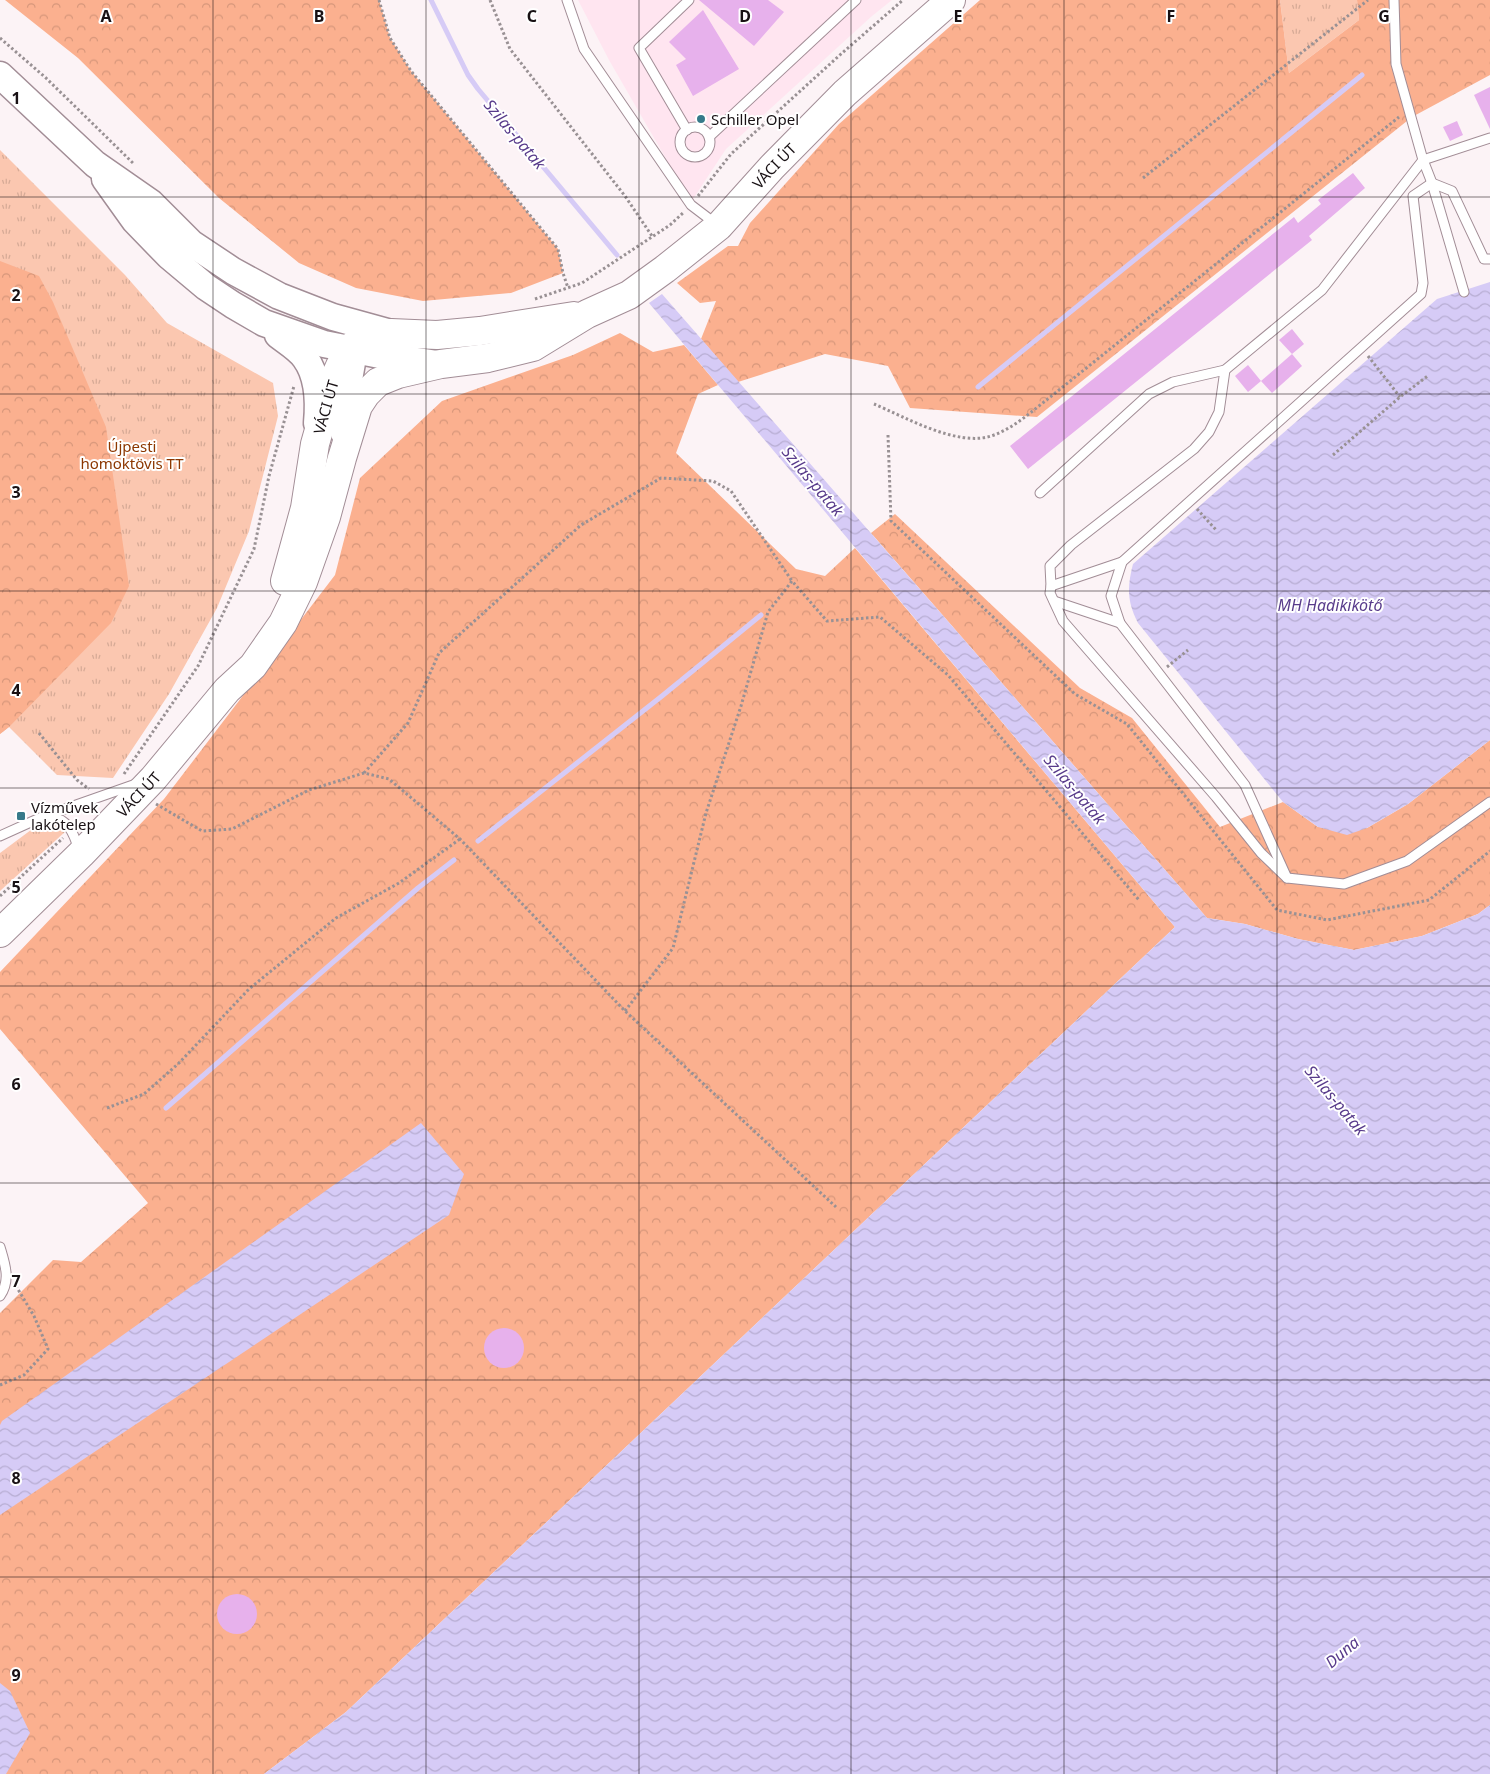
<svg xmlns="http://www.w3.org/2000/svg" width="1490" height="1774" viewBox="0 0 1490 1774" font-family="'Noto Sans',sans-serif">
<defs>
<pattern id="grass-tufts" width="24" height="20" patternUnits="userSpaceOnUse" patternTransform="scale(1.25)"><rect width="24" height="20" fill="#fbc7b0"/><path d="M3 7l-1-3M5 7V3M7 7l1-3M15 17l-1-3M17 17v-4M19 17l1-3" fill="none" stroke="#d6aa96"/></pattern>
<pattern id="forest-crowns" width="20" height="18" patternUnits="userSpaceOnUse" patternTransform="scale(1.25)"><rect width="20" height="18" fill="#fbb08f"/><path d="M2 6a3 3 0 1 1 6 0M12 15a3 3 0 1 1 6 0" fill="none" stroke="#d6967a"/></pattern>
<pattern id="water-waves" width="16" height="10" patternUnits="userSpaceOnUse" patternTransform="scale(1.25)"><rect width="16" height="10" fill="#d6cbf6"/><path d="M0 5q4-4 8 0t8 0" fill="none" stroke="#b7add2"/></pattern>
</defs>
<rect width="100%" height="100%" fill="#fcf3f6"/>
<polygon fill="#ffe5f0" points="578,0 892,0 872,16 726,149 691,202 609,60"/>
<g fill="url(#grass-tufts)">
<polygon points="1357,0 1359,20 1289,73 1280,0"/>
<polygon points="0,150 125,275 167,323 273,383 278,416 249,531 217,608 169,694 113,778 57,775 9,727 0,734"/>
<polygon points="49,823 56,824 66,831 0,891 0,853 39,824"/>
</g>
<g fill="url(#forest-crowns)">
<polygon points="5,0 379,0 390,38 411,71 558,249 563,273 511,293 423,301 356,288 299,263 219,198 78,58"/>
<polygon points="980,0 1280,0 1289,73 1359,20 1357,0 1490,0 1490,75 1412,117 1037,417 910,408 888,366 825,354 738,382 701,339 716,301 700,303 677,283 728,246 738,246 750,223 839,124"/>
<polygon points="0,261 39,276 53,302 106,427 129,586 111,623 9,727 0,734"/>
<polygon points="620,333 653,352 684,345 718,385 698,394 676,453 796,569 825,576 855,548 1175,927 346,1712 264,1774 0,1774 0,1313 53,1260 81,1262 148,1203 0,1029 0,972 164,799 335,575 360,478 442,401 573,355"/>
<polygon points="895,514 1080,688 1132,718 1220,827 1283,802 1318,827 1367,828 1408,804 1490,740 1490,905 1478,914 1422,936 1354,950 1298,939 1245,924 1207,918 871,533"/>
</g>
<g fill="url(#water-waves)">
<path d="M1490,282v458l-82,64 -41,24 -20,7 -29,-8 -35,-25 -145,-179c-11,-21 -11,-36 -5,-59l304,-265z"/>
<polygon points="662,294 1207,918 1245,924 1298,939 1354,950 1422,936 1478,914 1490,905 1490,1774 264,1774 346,1712 1175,927 649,303"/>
<polygon points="421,1123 464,1174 449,1215 0,1515 0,1425 2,1421"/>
<polygon points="0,1683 10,1691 30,1733 6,1774 0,1774"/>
</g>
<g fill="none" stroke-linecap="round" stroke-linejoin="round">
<g stroke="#d6cbf6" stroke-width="5">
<polyline points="431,0 468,75 478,89 617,255"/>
<polyline points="978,387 1362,75"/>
<polyline points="478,841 662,696 761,615"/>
<polyline points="166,1108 418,888 454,860"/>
</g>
</g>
<g fill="#e7b1ec">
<polygon points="699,0 768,0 784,12 754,46"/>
<polygon points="703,10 739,69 693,96 676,65 686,59 669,42"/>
<polygon points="1490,87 1490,129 1474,95"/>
<polygon points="1457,121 1463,135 1450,141 1443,127"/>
<polygon points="1353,173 1365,188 1309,236 1312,240 1028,469 1010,446 1294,217 1298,223 1321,204 1318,200"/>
<polygon points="1292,329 1304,344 1292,354 1279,340"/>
<polygon points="1292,354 1302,366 1272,393 1261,381"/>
<polygon points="1248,365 1261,381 1248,392 1235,376"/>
<circle cx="504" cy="1348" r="20"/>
<circle cx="237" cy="1614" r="20"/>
</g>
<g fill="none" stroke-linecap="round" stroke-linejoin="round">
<g stroke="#a28d96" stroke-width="11">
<g id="lane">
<polyline points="567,0 584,49 691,205 716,224"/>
<polyline points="1394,0 1396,64 1423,160 1432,183 1464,292"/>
<circle cx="695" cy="142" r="15"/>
<polyline points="687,130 639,48 689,0"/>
<polyline points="709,137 856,0"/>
<polyline points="1225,370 1219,412 1209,432 1194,449 1071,545 1050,566 1051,586 1050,593 1063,621 1216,797 1261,853 1287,878 1344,884 1407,861 1490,802"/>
<polyline points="1040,493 1149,394 1173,382 1225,370 1322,290 1423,160 1490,138"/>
<polyline points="1051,586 1122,562"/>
<polyline points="1054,601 1120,623"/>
<path d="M48,817c20,0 26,17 31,33"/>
<polyline points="0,836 42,817 136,784"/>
<polyline points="1287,878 1245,785 1120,623 1111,596 1122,562 1421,294 1423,283 1413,196 1432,183 1452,191 1484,259 1490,259"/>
<path d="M0,1247c5,17 11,33 0,49"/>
</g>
</g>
<g stroke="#a28d96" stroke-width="29">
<g id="secondary">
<polyline points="0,75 95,164 151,203 191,243 233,271 279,296 333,317 391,333"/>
<polyline points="105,179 135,221 169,256 206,287 233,305 264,323 324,344 390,357 438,364"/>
<path d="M278,335c9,7 21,14 27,23 14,19 14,44 12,65"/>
<polyline points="344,433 349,380 354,351 352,345"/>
</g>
</g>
<g stroke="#a28d96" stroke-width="30">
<g id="primary">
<path id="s1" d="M285,581l20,-73 10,-64 17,-60 8,-18 14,-15 14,-10 23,-8 46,2 43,-4 94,-15"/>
<path id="s2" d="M0,933l81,-79 72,-75 74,-89 26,-24 30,-43 20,-41 23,-65 16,-59 16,-52 8,-12 12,-12 20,-8 43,-10 47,-6 45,-11 54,-33 42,-19 36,-26 54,-43 53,-59 73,-74 106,-93"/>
</g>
</g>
<g stroke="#999194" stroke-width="3" stroke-dasharray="2.5 2.5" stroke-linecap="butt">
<polyline points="379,0 390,38 411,71 558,249 563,273 568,288"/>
<polyline points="490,0 510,49 625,196 652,236"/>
<polyline points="0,38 46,78 134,164"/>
<polyline points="1143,178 1368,0"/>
<polyline points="698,196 731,154 841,54 903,0"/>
<polyline points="535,299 582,283 670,225 684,212"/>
<polyline points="1368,356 1400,397"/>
<path d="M874,404c31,13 83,43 117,32 22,-7 41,-25 58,-38l350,-281"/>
<polyline points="888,435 891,521 1075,694 1127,724 1277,910 1327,920 1429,900 1490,851"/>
<polyline points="1333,455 1400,397 1429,375"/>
<polyline points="1197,509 1217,531"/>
<polyline points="1167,667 1188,650"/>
<polyline points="39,733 77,780 89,789"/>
<polyline points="364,773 408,723 439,653 581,525 661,478 713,481 731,491 792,581"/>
<polyline points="124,774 198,666 254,549 269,476 294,386"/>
<polyline points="156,804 202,831 232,829 309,790 364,773 389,779 460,839 625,1011 836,1207"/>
<polyline points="0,896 63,838"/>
<polyline points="625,1011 673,948 706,813 741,706 768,612 792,581 827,621 880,617 948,675 1139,900"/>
<polyline points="107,1108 144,1094 179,1063 249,989 336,918 399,883 460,839"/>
<polyline points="0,1385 24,1375 48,1349 34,1316 16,1286"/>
</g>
<use href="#lane" stroke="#fff" stroke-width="9"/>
<use href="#secondary" stroke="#fff" stroke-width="26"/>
<use href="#primary" stroke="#fff" stroke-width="28"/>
</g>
<path fill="none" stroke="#181114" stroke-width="1" stroke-opacity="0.55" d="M213,0v1774M426,0v1774M639,0v1774M851,0v1774M1064,0v1774M1277,0v1774M0,197h1490M0,394h1490M0,591h1490M0,788h1490M0,986h1490M0,1183h1490M0,1380h1490M0,1577h1490"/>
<g fill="#367a8a" stroke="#fff" stroke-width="2">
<circle cx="701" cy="119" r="5"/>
<rect x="16" y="811" width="10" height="10" rx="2.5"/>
</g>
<g text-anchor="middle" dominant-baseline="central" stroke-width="4" stroke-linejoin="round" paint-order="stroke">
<g font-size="15" fill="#181114" stroke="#fff" text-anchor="start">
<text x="711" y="119">Schiller Opel</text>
<text x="31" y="807">Vízművek<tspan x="31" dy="17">lakótelep</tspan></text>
</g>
<g font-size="15" fill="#181114" stroke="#fff">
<text stroke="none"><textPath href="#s2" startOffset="1146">VÁCI ÚT</textPath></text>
<text stroke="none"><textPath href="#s1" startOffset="179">VÁCI ÚT</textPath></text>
<text stroke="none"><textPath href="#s2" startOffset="196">VÁCI ÚT</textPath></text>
</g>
<g font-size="15" fill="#8c3700" stroke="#fff">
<text x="132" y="446">Újpesti<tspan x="132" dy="17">homoktövis TT</tspan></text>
</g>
<g font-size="16" font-style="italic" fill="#583b8b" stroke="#fff">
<text transform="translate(515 134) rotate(50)">Szilas-patak</text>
<text transform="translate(813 481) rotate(50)">Szilas-patak</text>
<text x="1330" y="605">MH Hadikikötő</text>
<text transform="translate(1075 789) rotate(50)">Szilas-patak</text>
<text transform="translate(1336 1100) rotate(50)">Szilas-patak</text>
<text transform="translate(1342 1652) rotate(-40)">Duna</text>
</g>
</g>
<g font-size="16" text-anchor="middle" font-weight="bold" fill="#181114" stroke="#fff" stroke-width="4" stroke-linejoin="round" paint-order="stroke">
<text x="106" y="22">A</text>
<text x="319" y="22">B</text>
<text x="532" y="22">C</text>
<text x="745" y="22">D</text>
<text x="958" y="22">E</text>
<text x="1171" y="22">F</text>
<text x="1384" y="22">G</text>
<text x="16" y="104">1</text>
<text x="16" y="301">2</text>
<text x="16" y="498">3</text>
<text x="16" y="696">4</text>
<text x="16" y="893">5</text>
<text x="16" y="1090">6</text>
<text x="16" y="1287">7</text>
<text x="16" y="1484">8</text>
<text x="16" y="1681">9</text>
</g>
</svg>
